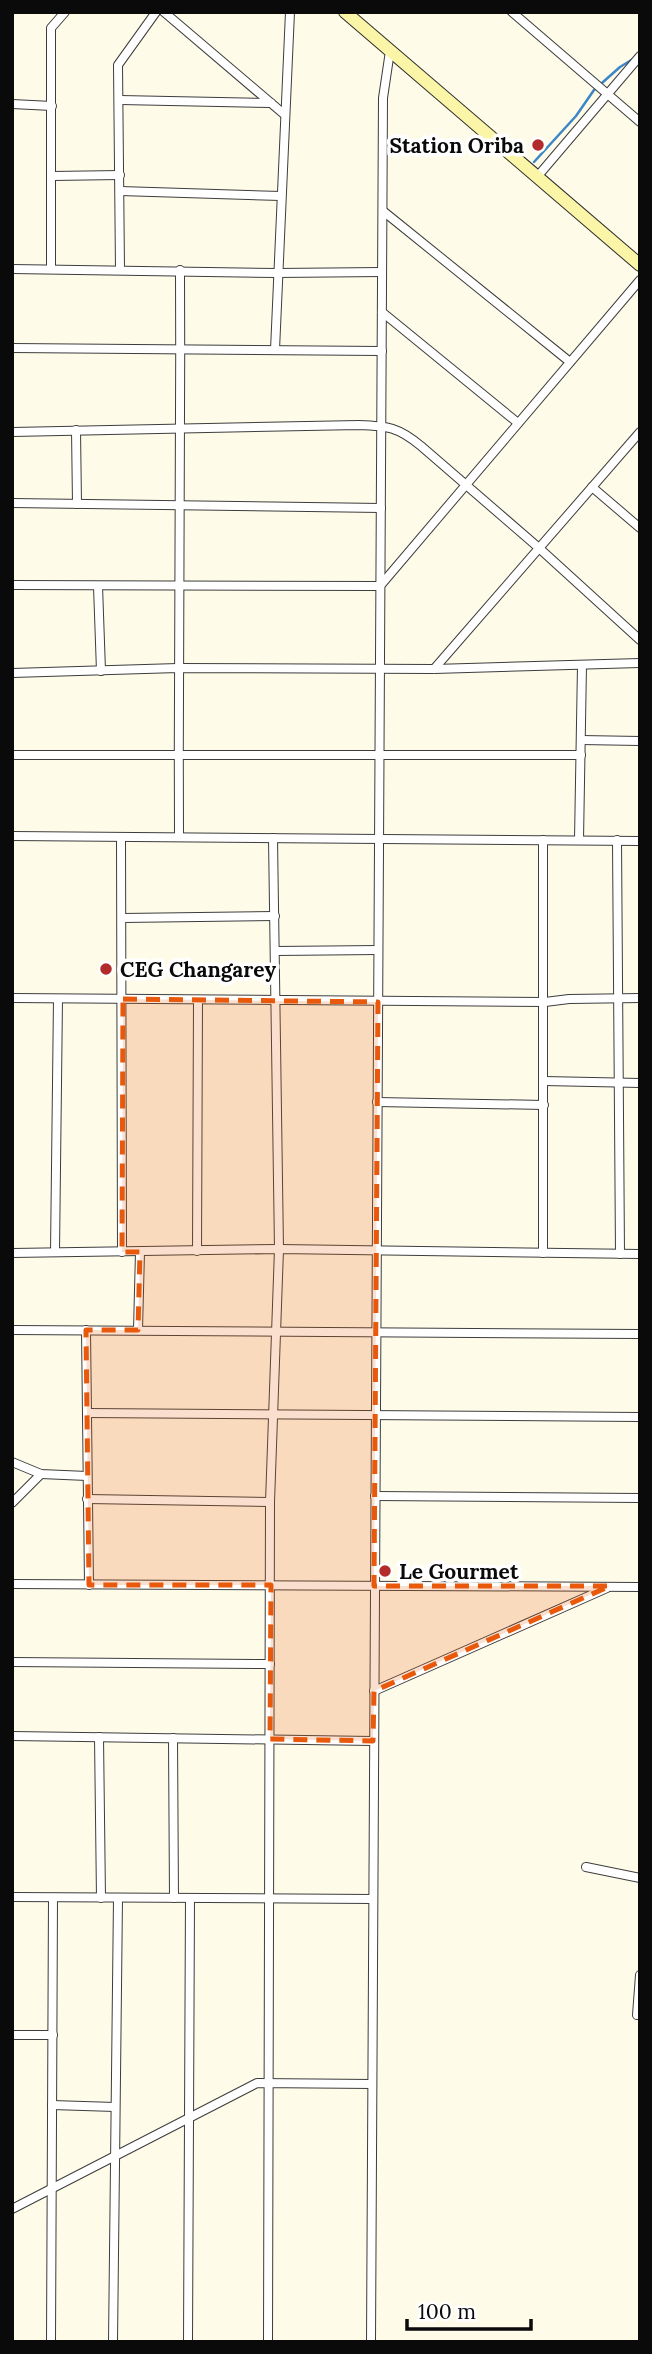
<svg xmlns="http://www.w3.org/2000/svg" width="652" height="2354" viewBox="0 0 652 2354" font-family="Lora,serif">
<rect width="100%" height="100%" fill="#fefbe9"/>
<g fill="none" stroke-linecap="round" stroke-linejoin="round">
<polyline stroke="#3c87c5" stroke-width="2.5" points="534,162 576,116 594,90 620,67 633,59"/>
<g stroke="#3d3d3d" stroke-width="10">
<g id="street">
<polyline points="164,12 285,115"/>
<polyline points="512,12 640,122"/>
<polyline points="120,100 271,103"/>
<polyline points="12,104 52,106"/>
<polyline points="52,176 120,175"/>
<polyline points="537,177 640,56"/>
<polyline points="120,191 281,196"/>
<polyline points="383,211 570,362"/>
<polyline points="12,269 277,273 382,272"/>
<polyline points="51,269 51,28 65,12"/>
<polyline points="120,270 118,65 156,12"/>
<polyline points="382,312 518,423"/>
<polyline points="12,348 382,351"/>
<polyline points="275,350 290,12"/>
<polyline points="76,430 77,504"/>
<path d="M12,432l347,-7c29,1 39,2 62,21l118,102 101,92"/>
<polyline points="592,487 640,528"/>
<polyline points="12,503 381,508"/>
<polyline points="12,585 380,586 640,280"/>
<polyline points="98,586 101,671"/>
<polyline points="434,669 640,432"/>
<polyline points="12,673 178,668 434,669 640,663"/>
<polyline points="581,740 640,741"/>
<polyline points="12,755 581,755"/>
<polyline points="12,836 640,841"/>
<polyline points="121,837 122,1252"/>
<path d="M179,837c-1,-189 2,-378 1,-567"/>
<polyline points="543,840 543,1253"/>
<polyline points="579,840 582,665"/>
<polyline points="617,840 620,1254"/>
<polyline points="123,918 275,916"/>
<polyline points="275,951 378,950"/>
<polyline points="12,998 545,1002 569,999 640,998"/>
<polyline points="544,1081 640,1083"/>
<polyline points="377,1102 544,1105"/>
<polyline points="197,1251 198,1000"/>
<polyline points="55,1252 58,999"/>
<polyline points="12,1253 279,1249 640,1254"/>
<polyline points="12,1330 640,1334"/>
<polyline points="86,1330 89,1585"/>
<polyline points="138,1330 140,1252"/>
<polyline points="87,1413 640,1417"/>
<polyline points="12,1462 41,1474 87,1476"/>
<polyline points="375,1496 640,1498"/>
<polyline points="87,1499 270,1502"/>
<polyline points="12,1503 41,1474"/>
<polyline points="12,1584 640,1587"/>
<polyline points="12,1662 270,1664"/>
<polyline points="374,1691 607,1588"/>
<polyline points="12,1736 373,1741"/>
<polyline points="99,1737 101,1898"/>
<polyline points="173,1738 174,1898"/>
<polyline points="586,1867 640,1878"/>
<polyline points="12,1897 373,1899"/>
<polyline points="637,2015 640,1975"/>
<polyline points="12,2035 53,2035"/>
<polyline points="52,2105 115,2107"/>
<polyline points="12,2209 257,2083 372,2084"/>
<polyline points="51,2342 53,1898"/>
<polyline points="113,2342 118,1898"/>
<polyline points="188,2342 190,1898"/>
<polyline points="268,2342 270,1502 279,1249 273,838"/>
<polyline points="371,2342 383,98 390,51"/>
</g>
</g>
<g stroke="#2c2c2c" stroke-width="14">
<polyline id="secondary" points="345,12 640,265"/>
</g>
<use href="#street" stroke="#fff" stroke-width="8"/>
<use href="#secondary" stroke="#faf5a7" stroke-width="12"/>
</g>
<path fill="#e8590c" fill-opacity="0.2" stroke="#e8590c" stroke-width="5" stroke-dasharray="14 9" stroke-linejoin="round" d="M123,999l255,3 -4,584h236l-236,105 -1,50 -103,-2 1,-154h-182l-3,-255h52l2,-78h-18z"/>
<g fill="#b22c2b" stroke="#fff" stroke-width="2.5">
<circle cx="538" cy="145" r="7"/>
<circle cx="106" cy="969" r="7"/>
<circle cx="385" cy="1571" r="7"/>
</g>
<g text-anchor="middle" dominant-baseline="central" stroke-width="7" stroke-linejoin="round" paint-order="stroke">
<g font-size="21" font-weight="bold" fill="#0a0a0a" stroke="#fff" text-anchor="start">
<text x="524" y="145" text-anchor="end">Station Oriba</text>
<text x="120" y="969">CEG Changarey</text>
<text x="399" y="1571">Le Gourmet</text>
</g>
</g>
<rect width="652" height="2354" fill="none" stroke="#0a0a0a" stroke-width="28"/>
<path d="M407 2319v10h124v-10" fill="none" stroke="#0a0a0a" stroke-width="3.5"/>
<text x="418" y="2319" font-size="21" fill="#0a0a0a" stroke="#ffffff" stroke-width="5" paint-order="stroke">100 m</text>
</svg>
